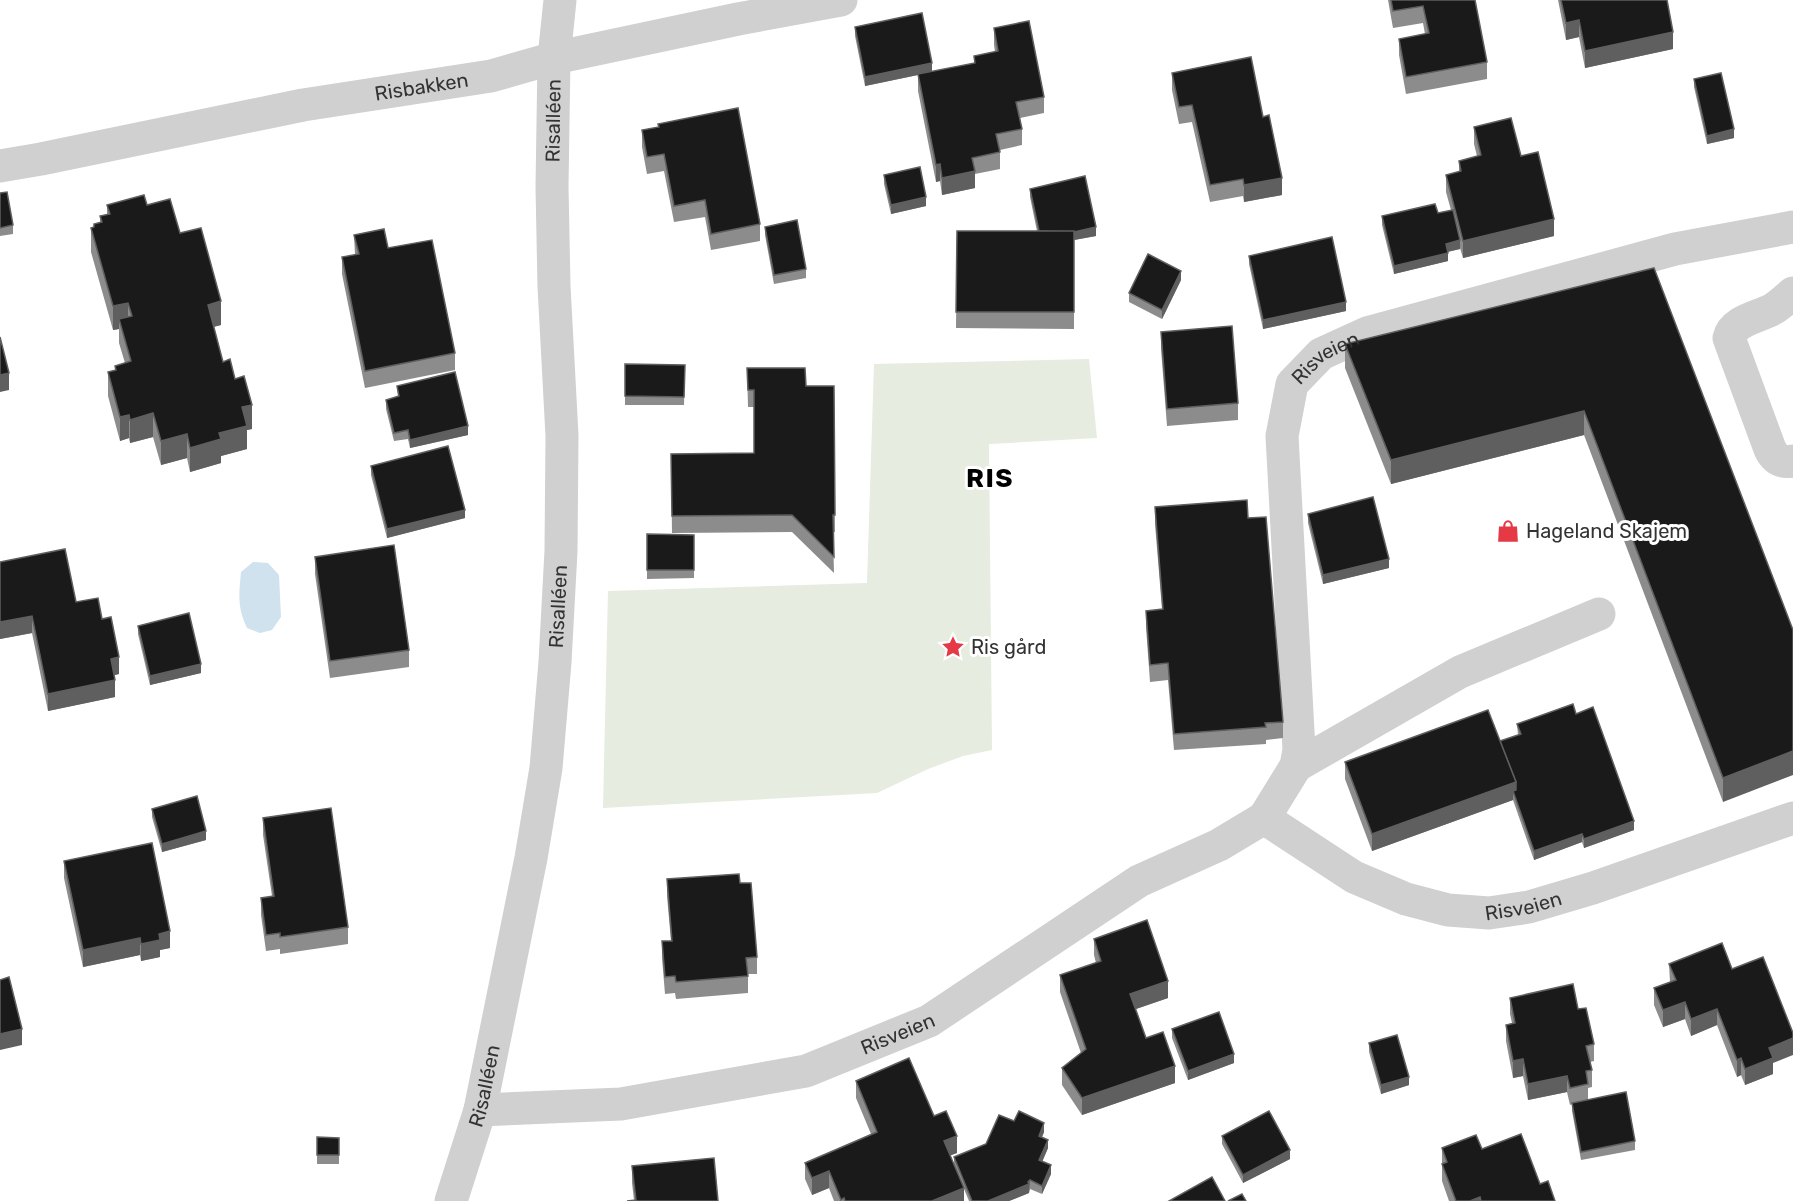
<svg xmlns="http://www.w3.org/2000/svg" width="1793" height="1201" viewBox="0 0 1793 1201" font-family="Rubik,sans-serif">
<rect width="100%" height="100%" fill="#fff"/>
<polygon fill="#e6ecdf" points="1089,359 1097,438 989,444 992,750 963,756 928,769 877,793 603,808 608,591 867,583 874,364"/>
<path fill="#cfe2ee" d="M253,562l15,1 11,12 2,42 -9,13 -12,3 -13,-5c-10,-21 -8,-34 -6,-56z"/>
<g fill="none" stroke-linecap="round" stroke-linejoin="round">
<g stroke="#d0d0d0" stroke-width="33">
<path id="s1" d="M0,166l41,-7 262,-54 188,-29 63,-18 184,-39 103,-19"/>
<path d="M1793,293c-6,5 -13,12 -20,16 -14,8 -40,11 -44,29l41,111c5,10 11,14 23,12"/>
<polyline points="1296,766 1460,672 1599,614"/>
<path id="s2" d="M1264,818l32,-52 3,-16 -17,-314 10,-52 29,-30 46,-21 308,-84 118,-22"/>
<path id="s3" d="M480,1110l141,-6 185,-33 123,-50 210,-140 80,-36 45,-27 90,59 52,22 42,11 41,3 40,-6 64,-19 200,-70"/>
<path id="s4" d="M451,1201l29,-91 51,-252 15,-90 9,-106 6,-111 1,-115 -8,-150 -2,-99 2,-129 6,-58"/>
</g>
</g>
<g fill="#8c8c8c">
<polygon points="1388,0 1475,0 1487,62 1487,79 1406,94 1399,55 1399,39 1425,34 1423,23 1393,28"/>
<polygon points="1558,0 1667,0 1673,49 1585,68 1579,37 1566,40"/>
<polygon points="855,27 932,72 974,63 974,56 995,52 994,45 994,28 1044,97 1044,113 1020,118 1022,129 1022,145 1000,150 1000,169 975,174 975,188 942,195 940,181 936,182 918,91 918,75 865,86 855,36"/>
<polygon points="1172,73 1263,117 1282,195 1244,202 1243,196 1210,202 1192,122 1179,124 1172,90"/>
<polygon points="1694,79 1734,138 1707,144 1694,87"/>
<polygon points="658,124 760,224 760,241 711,250 705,217 674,222 664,171 647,174 642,147 642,130 658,127"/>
<polygon points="1474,127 1521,156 1554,236 1463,258 1460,248 1460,249 1448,252 1448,261 1394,274 1382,225 1382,216 1438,213 1451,210 1446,192 1446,175 1459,172 1459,161 1477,156 1474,144"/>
<polygon points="884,175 926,206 891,214 884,184"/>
<polygon points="1030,189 1096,236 1074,240 1074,329 956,328 957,231 1037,231 1030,197"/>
<polygon points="0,193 13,225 13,234 0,236"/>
<polygon points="107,205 147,205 180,233 221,325 214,327 223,362 235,379 252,429 247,430 247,449 221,456 221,463 190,472 187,458 161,465 153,437 130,443 129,438 120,441 108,396 108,372 115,370 115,366 125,363 119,343 119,329 113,330 91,252 91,228 94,227 94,224 100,222 100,216 107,214"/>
<polygon points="765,227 806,269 806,278 774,284 765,235"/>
<polygon points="354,235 388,248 455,353 455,370 365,388 342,274 342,257 355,255"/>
<polygon points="1249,256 1346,311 1263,329 1249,264"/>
<polygon points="1654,268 1793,630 1723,802 1584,435 1391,484 1345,368 1345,344"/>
<polygon points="1181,280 1162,319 1129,302 1129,293"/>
<polygon points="1161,332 1238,403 1238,420 1167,426 1161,349"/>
<polygon points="625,364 685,365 684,405 625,405"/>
<polygon points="747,368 806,386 834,386 835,532 833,532 834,573 792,532 672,533 671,454 754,453 754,407 748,407"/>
<polygon points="397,386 468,435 410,448 408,439 394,441 386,409 386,400 398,397"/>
<polygon points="371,466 465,518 387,538 371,475"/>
<polygon points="1155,507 1248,518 1283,722 1283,738 1266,740 1266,744 1174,750 1168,680 1150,682 1146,627 1146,611 1162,609 1155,524"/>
<polygon points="1308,514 1389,568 1323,584 1308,523"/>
<polygon points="647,534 694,535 694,578 647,579"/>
<polygon points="315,557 409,650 409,667 330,678 315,574"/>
<polygon points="0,562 76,602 102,619 119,674 114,675 115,697 48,711 32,633 0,639"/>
<polygon points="138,626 201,673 150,685 138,634"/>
<polygon points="1576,714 1634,830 1584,848 1582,842 1534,860 1513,800 1372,851 1345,779 1345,762 1500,741 1518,735 1517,724"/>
<polygon points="152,809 206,840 162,852 152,817"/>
<polygon points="263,818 348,927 348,944 280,954 280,949 266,951 261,915 261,898 272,896 263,835"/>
<polygon points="64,861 170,948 160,950 160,957 141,961 140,955 83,967 64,878"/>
<polygon points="667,879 740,883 757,957 757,974 748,974 748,993 676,999 675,993 665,994 662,958 662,941 671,941 667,896"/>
<polygon points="1094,939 1168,998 1136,1009 1146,1038 1175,1083 1082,1115 1062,1085 1062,1068 1081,1053 1060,992 1060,975 1096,963 1094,955"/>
<polygon points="1669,964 1732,969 1773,1063 1773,1074 1745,1085 1741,1075 1737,1077 1717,1025 1691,1036 1685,1019 1663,1027 1654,1005 1654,988 1670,982"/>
<polygon points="1510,998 1578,1009 1594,1044 1594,1061 1590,1062 1592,1070 1592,1087 1588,1088 1588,1100 1635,1141 1635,1150 1581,1160 1572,1111 1572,1104 1570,1105 1567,1092 1528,1100 1523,1076 1513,1078 1506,1041 1506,1025 1512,1023 1510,1014"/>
<polygon points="1172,1029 1234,1063 1188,1080 1172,1038"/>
<polygon points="1369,1043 1409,1085 1381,1094 1369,1052"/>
<polygon points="856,1081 934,1116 957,1153 950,1155 954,1165 954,1157 986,1144 1014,1121 1044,1132 1042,1137 1048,1148 1042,1162 1051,1174 1042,1194 1030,1189 1029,1193 1009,1201 969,1201 964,1189 964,1201 834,1201 829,1188 812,1195 805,1179 805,1163 871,1134 856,1098"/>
<polygon points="1222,1136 1290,1159 1243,1183 1222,1144"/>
<polygon points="317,1137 339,1138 339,1164 317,1164"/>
<polygon points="1442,1148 1482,1149 1540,1184 1555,1201 1449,1201 1442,1181"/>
<polygon points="632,1166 718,1201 634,1200 632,1183"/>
</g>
<g fill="#5f5f5f">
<polygon points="1579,20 1579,37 1566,40 1566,23"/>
<polygon points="1673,32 1673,49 1585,68 1585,51"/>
<polygon points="932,63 932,72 865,86 865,77"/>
<polygon points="1734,129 1734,138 1707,144 1707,136"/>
<polygon points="940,164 940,181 936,182 936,165"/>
<polygon points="975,171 975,188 942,195 942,178"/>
<polygon points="1282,178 1282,195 1244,202 1244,185"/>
<polygon points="926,197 926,206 891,214 891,205"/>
<polygon points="1554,219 1554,236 1463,258 1463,241"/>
<polygon points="1096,227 1096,236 1074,240 1074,329 1074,240 1041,239"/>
<polygon points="1460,240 1460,249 1446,252 1446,244"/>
<polygon points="1448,253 1448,261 1394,274 1394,266"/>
<polygon points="1181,271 1181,280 1162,319 1162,310"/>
<polygon points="221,301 221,325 208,328 208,305"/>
<polygon points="1346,302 1346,311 1263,329 1263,320"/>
<polygon points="128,303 128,326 119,319 119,329 113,330 113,306"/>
<polygon points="9,373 9,390 0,392 0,375"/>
<polygon points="252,405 252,429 247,430 247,449 221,456 221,463 190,472 190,448 219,433 242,407"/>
<polygon points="1584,411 1584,435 1391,484 1391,460"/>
<polygon points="153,413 153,437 130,443 130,420"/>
<polygon points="129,415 129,438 120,441 120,417"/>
<polygon points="468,426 468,435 410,448 410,440"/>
<polygon points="187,434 187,458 161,465 161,441"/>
<polygon points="465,510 465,518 387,538 387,529"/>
<polygon points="1389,559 1389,568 1323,584 1323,575"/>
<polygon points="32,616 32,633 0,639 0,622"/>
<polygon points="119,657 119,674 111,676 111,659"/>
<polygon points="201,664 201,673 150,685 150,676"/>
<polygon points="115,680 115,697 48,711 48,694"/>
<polygon points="1793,751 1793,775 1723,802 1723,778"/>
<polygon points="1516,782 1516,799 1513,791 1513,800 1372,851 1372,834"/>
<polygon points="1634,821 1634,830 1584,848 1584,839"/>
<polygon points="206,831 206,840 162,852 162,844"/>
<polygon points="1582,834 1582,842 1534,860 1534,851"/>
<polygon points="170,931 170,948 160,950 160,957 141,961 141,944 159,934"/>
<polygon points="140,938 140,955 83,967 83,950"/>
<polygon points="1168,981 1168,998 1130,1011 1130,994"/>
<polygon points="1685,1002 1685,1019 1663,1027 1663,1010"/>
<polygon points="1717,1009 1717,1025 1691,1036 1691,1019"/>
<polygon points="22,1029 22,1045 0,1050 0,1034"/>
<polygon points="1793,1038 1793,1055 1773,1063 1773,1074 1745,1085 1745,1069 1769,1048"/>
<polygon points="1234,1054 1234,1063 1188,1080 1188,1071"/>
<polygon points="1741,1058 1741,1075 1737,1077 1737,1060"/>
<polygon points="1523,1059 1523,1076 1513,1078 1513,1061"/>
<polygon points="1175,1066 1175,1083 1082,1115 1082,1098"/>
<polygon points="1567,1076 1567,1092 1528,1100 1528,1084"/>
<polygon points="1409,1077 1409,1085 1381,1094 1381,1085"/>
<polygon points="1044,1123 1044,1132 1039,1144 1039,1136"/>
<polygon points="957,1136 957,1153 944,1158 944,1141"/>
<polygon points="1048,1140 1048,1148 1039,1169 1039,1160"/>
<polygon points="1290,1150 1290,1159 1243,1183 1243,1175"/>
<polygon points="1051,1165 1051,1174 1042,1194 1042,1186"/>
<polygon points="829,1171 829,1188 812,1195 812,1178"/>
<polygon points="1030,1180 1029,1193 1009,1201 988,1201"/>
<polygon points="964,1188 964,1201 932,1201"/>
<polygon points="1480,1197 1480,1201 1470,1201"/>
</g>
<g fill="#1a1a1a" stroke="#5f5f5f" stroke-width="1.5">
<polygon points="1391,0 1475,0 1487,62 1406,77 1399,39 1429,33 1423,6 1393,11"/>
<polygon points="1561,0 1667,0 1673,32 1585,51 1579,20 1566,23"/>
<polygon points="922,13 932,63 865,77 855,27"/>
<polygon points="1029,21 1044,97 1016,102 1022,129 996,134 1000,152 972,158 975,171 942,178 940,164 936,165 918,74 975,63 974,56 998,51 994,28"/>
<polygon points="1251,57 1263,117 1269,115 1282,178 1244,185 1243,179 1210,185 1192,105 1179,107 1172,73"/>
<polygon points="1721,73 1734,129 1707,136 1694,79"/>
<polygon points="738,108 760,224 711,234 705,200 674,206 664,154 647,157 642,130 659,127 658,124"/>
<polygon points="1511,118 1521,156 1538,152 1554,219 1463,241 1446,175 1461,171 1459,161 1481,155 1474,127"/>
<polygon points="920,167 926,197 891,205 884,175"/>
<polygon points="1085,176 1096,227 1074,232 1039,231 1030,189"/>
<polygon points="7,192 13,225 0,228 0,193"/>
<polygon points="144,195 147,205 170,199 180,233 201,228 221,301 208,305 223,362 230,359 235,379 244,376 252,405 242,407 247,426 219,433 221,439 190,448 187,434 161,441 153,413 130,420 129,415 120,417 108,372 116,370 115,366 131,361 119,319 132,316 128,303 113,306 91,228 94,227 94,224 102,222 100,216 110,214 107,205"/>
<polygon points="1435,204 1438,213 1453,210 1460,240 1446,244 1448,253 1394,266 1382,216"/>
<polygon points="797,220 806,269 774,275 765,227"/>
<polygon points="384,229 388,248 432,240 455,353 365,371 342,257 359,254 354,235"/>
<polygon points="957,231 1074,231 1074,312 956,312"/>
<polygon points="1332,237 1346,302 1263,320 1249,256"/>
<polygon points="1148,254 1181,271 1162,310 1129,293"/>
<polygon points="1654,268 1793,630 1793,751 1723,778 1584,411 1391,460 1345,344"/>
<polygon points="1232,326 1238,403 1167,409 1161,332"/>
<polygon points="0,337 9,373 0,375"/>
<polygon points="625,364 685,365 684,397 625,396"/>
<polygon points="747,368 805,368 806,386 834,386 835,515 833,515 834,557 792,515 672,516 671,454 754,453 754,390 748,390"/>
<polygon points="455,372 468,426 410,440 408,430 394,433 386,400 399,396 397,386"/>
<polygon points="448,446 465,510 387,529 371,466"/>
<polygon points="1373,497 1389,559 1323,575 1308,514"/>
<polygon points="1247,500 1248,518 1266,517 1283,722 1265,723 1266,727 1174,734 1168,663 1150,665 1146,611 1163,609 1155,507"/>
<polygon points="647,534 694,535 694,570 647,570"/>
<polygon points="394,545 409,650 330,661 315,557"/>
<polygon points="65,549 76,602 98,598 102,619 111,617 119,657 111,659 115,680 48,694 32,616 0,622 0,562"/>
<polygon points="189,613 201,664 150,676 138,626"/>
<polygon points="1573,704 1576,714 1593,707 1634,821 1584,839 1582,834 1534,851 1513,791 1516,790 1516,782 1500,741 1521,734 1517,724"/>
<polygon points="1488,710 1516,782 1372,834 1345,762"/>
<polygon points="197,796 206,831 162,844 152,809"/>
<polygon points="331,808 348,927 280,937 280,933 266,935 261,898 274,896 263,818"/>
<polygon points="152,843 170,931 159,934 160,940 141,944 140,938 83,950 64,861"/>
<polygon points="739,874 740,883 751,883 757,957 746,958 748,976 676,982 675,976 665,977 662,941 672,941 667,879"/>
<polygon points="1147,920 1168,981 1130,994 1146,1038 1163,1032 1175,1066 1082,1098 1062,1068 1086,1049 1060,975 1101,961 1094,939"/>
<polygon points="1722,943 1732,969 1763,957 1793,1033 1793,1038 1769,1048 1773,1058 1745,1069 1741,1058 1737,1060 1717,1009 1691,1019 1685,1002 1663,1010 1654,988 1676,980 1669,964"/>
<polygon points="9,977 22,1029 0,1034 0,980"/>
<polygon points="1573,984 1578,1009 1586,1008 1594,1044 1586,1046 1592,1070 1586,1071 1588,1084 1570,1088 1567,1076 1528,1084 1523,1059 1513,1061 1506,1025 1515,1023 1510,998"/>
<polygon points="1219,1012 1234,1054 1188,1071 1172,1029"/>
<polygon points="1397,1035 1409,1077 1381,1085 1369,1043"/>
<polygon points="909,1058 934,1116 946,1111 957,1136 944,1141 964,1188 932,1201 845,1201 844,1198 841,1200 829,1171 812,1178 805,1163 877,1132 856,1081"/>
<polygon points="1626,1092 1635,1141 1581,1152 1572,1103"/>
<polygon points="1019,1111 1044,1123 1039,1136 1048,1140 1039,1160 1051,1165 1042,1186 1030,1180 1028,1182 1029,1184 988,1201 972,1201 954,1157 986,1144 999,1115 1014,1121"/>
<polygon points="1269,1111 1290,1150 1243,1175 1222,1136"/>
<polygon points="1521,1134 1540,1184 1548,1181 1555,1201 1481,1201 1480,1197 1470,1201 1456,1201 1442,1164 1447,1162 1442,1148 1476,1135 1482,1149"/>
<polygon points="317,1137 339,1138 339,1155 317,1155"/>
<polygon points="714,1158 718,1201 627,1201 636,1200 632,1166"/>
<polygon points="1212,1177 1225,1201 1169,1201"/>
<polygon points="1242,1194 1246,1201 1228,1201"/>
</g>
<defs>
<g id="shop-bare" transform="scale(1.8)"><path d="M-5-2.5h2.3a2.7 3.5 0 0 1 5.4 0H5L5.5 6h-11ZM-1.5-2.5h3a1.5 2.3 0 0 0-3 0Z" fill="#e63946" stroke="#fff" stroke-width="2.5" paint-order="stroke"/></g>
<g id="sight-bare" transform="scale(1.8)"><path d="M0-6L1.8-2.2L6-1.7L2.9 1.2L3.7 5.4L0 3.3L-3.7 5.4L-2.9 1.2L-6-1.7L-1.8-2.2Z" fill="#e63946" stroke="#fff" stroke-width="2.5" paint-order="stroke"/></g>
</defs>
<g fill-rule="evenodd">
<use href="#shop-bare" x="1508" y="531"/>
<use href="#sight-bare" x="953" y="647"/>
</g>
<g text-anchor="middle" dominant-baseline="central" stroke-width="6" stroke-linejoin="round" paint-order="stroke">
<g font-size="20" fill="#333" stroke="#fff">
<text stroke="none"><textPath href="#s1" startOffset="429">Risbakken</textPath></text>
<text stroke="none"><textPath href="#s4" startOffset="1092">Risalléen</textPath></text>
<text stroke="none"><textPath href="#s2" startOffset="488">Risveien</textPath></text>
<text stroke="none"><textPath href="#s4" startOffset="606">Risalléen</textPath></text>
<text stroke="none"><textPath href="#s3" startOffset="1138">Risveien</textPath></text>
<text stroke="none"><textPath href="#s3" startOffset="428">Risveien</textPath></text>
<text stroke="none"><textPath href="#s4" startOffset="120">Risalléen</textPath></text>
</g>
<g font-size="20" fill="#333" stroke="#fff" text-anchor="start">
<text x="1526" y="531">Hageland Skajem</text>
<text x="971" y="647">Ris gård</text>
</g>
<g font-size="26" font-weight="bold" letter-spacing="1.5" fill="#000" stroke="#fff">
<text x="990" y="478">RIS</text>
</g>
</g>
</svg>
